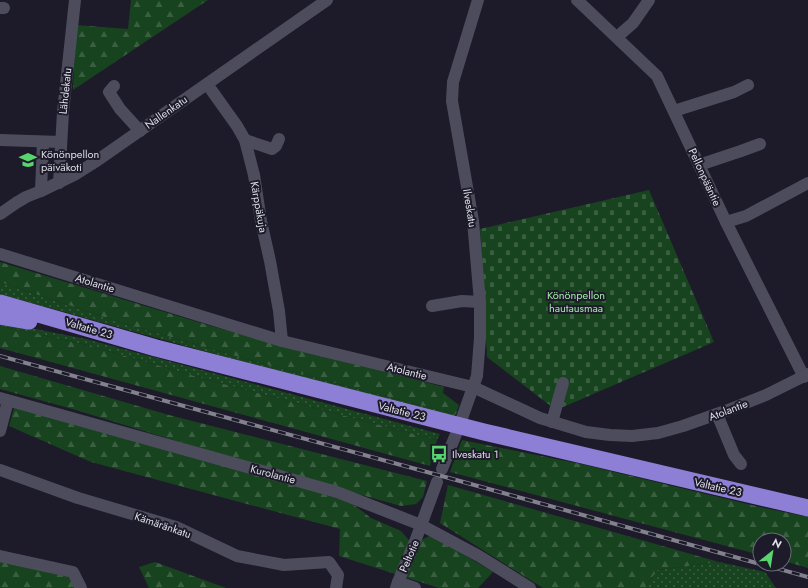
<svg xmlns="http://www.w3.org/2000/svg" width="808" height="588" viewBox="0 0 808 588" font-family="Jost,sans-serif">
<defs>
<pattern id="grass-dots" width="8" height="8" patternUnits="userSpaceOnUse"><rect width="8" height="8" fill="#18431f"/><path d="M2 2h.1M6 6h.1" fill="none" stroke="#395e40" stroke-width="1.8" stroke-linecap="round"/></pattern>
<pattern id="forest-firs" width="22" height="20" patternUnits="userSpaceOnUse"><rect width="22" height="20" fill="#18431f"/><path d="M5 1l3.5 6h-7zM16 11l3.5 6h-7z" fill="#395e40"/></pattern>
<pattern id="cemetery-stones" width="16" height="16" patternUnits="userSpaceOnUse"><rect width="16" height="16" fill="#18431f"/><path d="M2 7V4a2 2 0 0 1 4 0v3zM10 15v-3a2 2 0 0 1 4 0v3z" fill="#395e40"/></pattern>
</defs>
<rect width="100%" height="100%" fill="#1d1b2a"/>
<g fill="url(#grass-dots)">
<path d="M0,282l113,38 126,37 123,33 94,24 -3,4c-151,-40 -302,-81 -453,-124z"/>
<polygon points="0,322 86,339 440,434 437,440 205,379 87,345 0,326"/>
<polygon points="719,562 765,572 776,588 645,588 657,570"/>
</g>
<g fill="url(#forest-firs)">
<polygon points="131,0 208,0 73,90 76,25 128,29"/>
<polygon points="0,262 211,326 444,387 443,393 459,405 456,414 362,390 239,357 113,320 0,282"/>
<polygon points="0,326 87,345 205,379 437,440 430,466 0,348"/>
<polygon points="0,366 169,415 427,481 423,497 416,504 401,506 254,465 76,410 0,389"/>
<polygon points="14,408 337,492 371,518 401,531 413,545 431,535 493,572 478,588 439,588 339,556 340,529 91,462 9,426"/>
<polygon points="462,440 581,464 760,507 808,517 808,568 784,561 784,540 760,540 760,555 450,472"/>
<polygon points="448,485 719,562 657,570 645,588 543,588 440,523"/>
<polygon points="0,560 70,576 76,588 0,588"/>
<polygon points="155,562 226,588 149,588 139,567"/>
</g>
<polygon fill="url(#cemetery-stones)" points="649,190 714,342 556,410 487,357 480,229"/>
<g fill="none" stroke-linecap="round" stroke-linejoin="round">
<g stroke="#4d4c5d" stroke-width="12">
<polyline points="577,0 657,76 726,222 804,377"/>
<polyline points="0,8 4,8"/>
<polyline points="617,37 633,23 649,0"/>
<polyline points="207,84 237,126 245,140 254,175 261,221 270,261 279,311 282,341"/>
<polyline points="114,86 109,92 120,109 140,131"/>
<polyline points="674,111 734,92 748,85"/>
<polyline points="0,140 61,142"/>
<polyline points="245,140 272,149 276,146 279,139"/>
<polyline points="699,165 741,151 760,144"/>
<polyline points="59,183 63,112 75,0"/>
<polyline points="41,191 43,142"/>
<polyline points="0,214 16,203 26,197 41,191 76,174 95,162 327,0"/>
<polyline points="726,222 746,216 808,183"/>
<polyline points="0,254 282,341 473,387 540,418 586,432 610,435 632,436 658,433 683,426 728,410 766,395 808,374"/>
<polyline points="432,306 462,301 480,302"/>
<polyline points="0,398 337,492 421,525 479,556 530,588"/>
<polyline points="717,414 734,455 741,464"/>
<polyline points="462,418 477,376 480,338 480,302 473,221 452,101 453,82 478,0"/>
<polyline points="552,422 563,383"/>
<polyline points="0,431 8,401"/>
<polyline points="442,469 456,434"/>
<polyline points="0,470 78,498 176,527 237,556 284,565 329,562 338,575 336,588"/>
<polyline points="0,556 73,572 81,588"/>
<polyline points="398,582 415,588"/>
<polyline points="396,588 398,582 416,539 437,482"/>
</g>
<g stroke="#8d7fd6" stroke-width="17">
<polyline points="0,303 156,348 484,432 808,508"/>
<polyline points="0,316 29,321"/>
</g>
<g stroke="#82818d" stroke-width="4">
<g id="rail">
<polyline points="0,356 449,478 760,564"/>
<polyline points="761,564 808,577"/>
</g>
</g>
<use href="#rail" stroke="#1d1b2a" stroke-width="2.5" stroke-dasharray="8" stroke-linecap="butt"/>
</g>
<defs>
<g id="school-bare" transform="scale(1.38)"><path d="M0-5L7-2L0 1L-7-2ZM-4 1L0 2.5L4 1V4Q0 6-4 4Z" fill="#59d56f" stroke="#1d1b2a" stroke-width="2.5" paint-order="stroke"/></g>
<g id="bus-bare" transform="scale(1.38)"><path d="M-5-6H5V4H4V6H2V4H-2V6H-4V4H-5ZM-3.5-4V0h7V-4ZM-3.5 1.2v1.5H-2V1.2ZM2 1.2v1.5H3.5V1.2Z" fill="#59d56f" stroke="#1d1b2a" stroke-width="2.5" paint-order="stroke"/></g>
</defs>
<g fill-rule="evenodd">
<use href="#school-bare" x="28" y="160"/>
<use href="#bus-bare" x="439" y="454"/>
</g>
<g text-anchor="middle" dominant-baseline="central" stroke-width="4" stroke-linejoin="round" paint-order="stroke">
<g font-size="11" fill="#dedee8" stroke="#1d1b2a">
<text transform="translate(65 91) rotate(-84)">Lähdekatu</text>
<text transform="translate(166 112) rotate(-35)">Nallenkatu</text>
<text transform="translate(705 177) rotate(65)">Pellonpääntie</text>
<text transform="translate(259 207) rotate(80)">Kärppäkuja</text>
<text transform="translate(470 208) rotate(81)">Ilveskatu</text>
<text transform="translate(95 283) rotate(17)">Atolantie</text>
<text transform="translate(89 328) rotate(16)">Valtatie 23</text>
<text transform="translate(407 371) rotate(14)">Atolantie</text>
<text transform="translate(728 410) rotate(-21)">Atolantie</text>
<text transform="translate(402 411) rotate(14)">Valtatie 23</text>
<text transform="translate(273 474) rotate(15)">Kurolantie</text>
<text transform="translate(718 487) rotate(13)">Valtatie 23</text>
<text transform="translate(163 525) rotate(19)">Kämäränkatu</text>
<text transform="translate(409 556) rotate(-67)">Peltotie</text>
</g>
<g font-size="11" fill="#dedee8" stroke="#1d1b2a" text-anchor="start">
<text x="41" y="154">Könönpellon<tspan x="41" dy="13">päiväkoti</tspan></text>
<text x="452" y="454">Ilveskatu 1</text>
</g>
<g font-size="11" fill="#a2e7a9" stroke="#1d1b2a">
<text x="576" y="295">Könönpellon<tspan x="576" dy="13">hautausmaa</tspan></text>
</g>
</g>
<g transform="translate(772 552) rotate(30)"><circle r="19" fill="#1d1b2a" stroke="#6a6976"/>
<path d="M0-3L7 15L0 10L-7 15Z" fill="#59d56f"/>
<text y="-6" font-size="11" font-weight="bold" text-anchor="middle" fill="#dedee8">N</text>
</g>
</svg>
